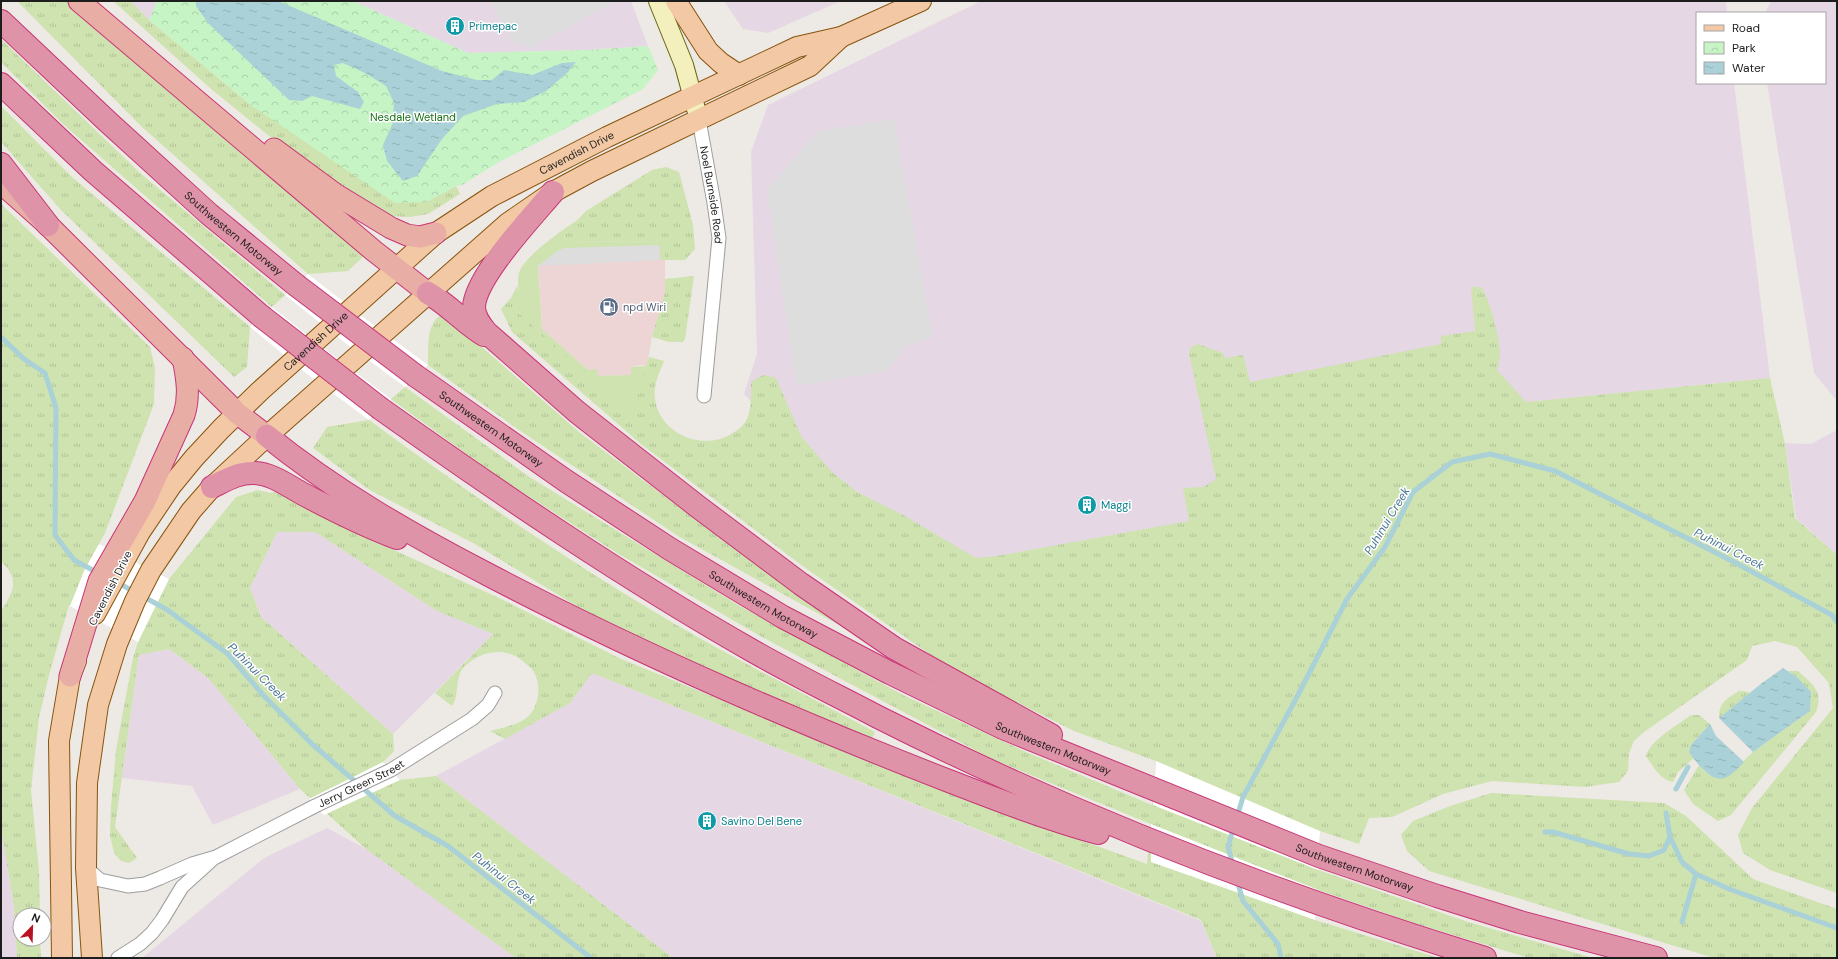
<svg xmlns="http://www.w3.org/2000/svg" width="1838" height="959" viewBox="0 0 1838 959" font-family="'DM Sans',sans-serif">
<defs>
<pattern id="grass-tufts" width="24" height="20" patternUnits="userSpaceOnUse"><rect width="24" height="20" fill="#cee3af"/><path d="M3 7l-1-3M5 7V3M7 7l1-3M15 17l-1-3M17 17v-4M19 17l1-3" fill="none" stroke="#b0c296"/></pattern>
<pattern id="park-crowns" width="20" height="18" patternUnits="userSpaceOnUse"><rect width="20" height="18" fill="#c6f4c5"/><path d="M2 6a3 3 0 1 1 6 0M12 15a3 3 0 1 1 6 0" fill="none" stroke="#aad1a9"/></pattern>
<pattern id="water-ripples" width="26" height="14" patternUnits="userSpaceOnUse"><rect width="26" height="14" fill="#a9d1d7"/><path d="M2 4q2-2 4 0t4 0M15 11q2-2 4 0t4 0" fill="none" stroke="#91b3b8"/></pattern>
</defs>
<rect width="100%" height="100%" fill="#ede9e4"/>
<polygon fill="#edd5d6" points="665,241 665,292 652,337 647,366 641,365 631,367 631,375 598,376 588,370 542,329 538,260"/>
<g fill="#e6d7e5">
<polygon points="131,1 157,1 149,20"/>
<polygon points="353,1 631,1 648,46 587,50 468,53"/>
<polygon points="724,1 841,1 768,33 743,29"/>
<polygon points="981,1 1726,1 1727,13 1697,13 1697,83 1734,83 1770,378 1526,402 1112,712 768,419 744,394 757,354 751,152 768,105"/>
<polygon points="1771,1 1837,1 1837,401 1814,373 1767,83 1825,83 1825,13 1765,13"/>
<polygon points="1837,430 1837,555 1796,518 1785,443 1811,444"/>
<polygon points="277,532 315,532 437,611 493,634 393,734 261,617 250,588"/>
<polygon points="169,649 208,678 300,789 213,825 192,786 122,778 139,655"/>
<polygon points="592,673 1201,921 1217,958 673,958 436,776 570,703"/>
<polygon points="1,827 14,907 17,958 1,958"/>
<polygon points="327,828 366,849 516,958 142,958 264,858"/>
</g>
<g fill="url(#grass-tufts)">
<polygon points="17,1 67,1 365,255 348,271 308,274 142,127"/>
<polygon points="113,1 131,1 149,20 252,106 426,202 456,186 460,194 428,214 410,217 390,216 306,166 210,88"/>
<polygon points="1,39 139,172 285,295 272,307 63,124 1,62"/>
<polygon points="1,106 72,177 250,327 247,367 234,377 61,210 1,142"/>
<polygon points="666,167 679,172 693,225 695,249 685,260 665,260 665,241 566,242 564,234 586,211 652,170"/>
<path d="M1,204l149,143 5,21 -1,36 -49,129 -20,36 -15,37 -1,-1 -20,70 -10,43 -8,72 8,81 1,44h-20v24h20l1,19h-24l-3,-51 -13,-80v-216c13,-20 19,-31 0,-50z"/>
<polygon points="694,276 685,339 683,342 669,342 652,337 665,292 665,279"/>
<path d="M517,286l2,8 -4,16 116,102 18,-55 15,4c-5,12 -11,25 -9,38 5,36 49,53 78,34 5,-3 10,-7 13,-12 6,-12 5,-26 5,-39l12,-7 13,3 25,58 30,35 26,21 48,24 71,42 21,-2 192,-35 -6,-33 21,-1 12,-8 -27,-126 2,-6 7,-3 25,9 2,5 18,-3 7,27 191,-38v-8l34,-5 -4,-44h10c9,12 19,52 19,67 0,5 -2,11 -3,16l29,32 244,-24 15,66 10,74 42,37v338l-67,-23 -27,-17 -5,-18 14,-27 81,-100 -4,-25 -32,-36 -22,-6 -23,5 -5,14 -103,72 -10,9 -5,12 -1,18 -9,11 -34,5 -93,-6 -49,13 -51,23 -23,1 -10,26 -39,-13 -2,39 150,52 125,36h-64l-115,-35 -98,-34 -1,31 124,38h-222l-16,-38 -609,-247 -22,30 -65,36 -15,-8c12,-3 24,-5 35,-12 14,-10 17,-32 9,-47 -2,-4 -6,-6 -9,-9 -18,-17 -43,-13 -60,3 -11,10 -5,29 -13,40l-17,-13 58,-59 -56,-23 -122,-79h-38l-27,56 11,29 132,117 1,17 -11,11 17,18 36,-4 237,182h-157l-150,-109 -66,-60 -92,-111 -39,-29 -30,6 -24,172 22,31 -8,5 -8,-2 -7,-8 -4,-18 1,-28 5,-57 17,-92 5,-16 31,-63 67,-82 22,-7 12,3 8,-2 94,49 127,58 120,60 311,128 217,78 4,-40 -157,-64 -232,-123 -145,-84 -123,-79 -103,-75 14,-12 126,91 207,127 165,90 123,57 126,53 4,-44 -82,-30 -120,-60 -150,-104 -163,-123 -129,-112 -11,-23 10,-11z"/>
<path d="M444,314l135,118 145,109 151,104 -197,-109 -159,-106 -91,-65c1,-17 -3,-44 16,-51z"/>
<path d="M369,420c98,72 199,141 304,203 66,38 135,73 202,109l-5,11 -165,-72 -122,-61 -110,-67 -105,-54 -55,-41 14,-21z"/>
<path d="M1788,671h10c14,13 26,20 18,41l-85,103 -13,6 -25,-17 -9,-14 15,-25 6,7 22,5 26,-25 57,-41 -13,-34z"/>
<path d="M1739,691h5l6,2 -31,25c0,-15 7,-19 20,-27z"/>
<path d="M1691,715h8l11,9 -19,21 -2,7 5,6 -16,14 -5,10c-13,-2 -20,-16 -27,-26 4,-16 32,-31 45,-41z"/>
<polygon points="1491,793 1664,803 1686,816 1753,879 1837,909 1837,958 1714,958 1429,871 1407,851 1401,835 1413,821 1450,806"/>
</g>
<polygon fill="url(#park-crowns)" points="157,1 353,1 468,53 587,50 648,46 658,70 643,89 499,162 462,185 456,186 426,202 395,203 252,106 149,20"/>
<path fill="#cee3af" d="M579,219l-15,15 2,8 99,-1v19h-5l-1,-15 -100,5 -21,16 4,63 46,41 9,-1 1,7 33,-1v-8l16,-1 -16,47 -116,-103c1,-5 3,-10 3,-15 1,-8 -1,-14 1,-22 5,-17 45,-44 60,-54z"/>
<g fill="#ddd">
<polygon points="490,1 616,1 527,50 523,42 515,46"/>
<polygon points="894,119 933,337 905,347 887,371 796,386 767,190 818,131"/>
<polygon points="659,245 660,260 538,266 559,250 564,248"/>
</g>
<g fill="url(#water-ripples)">
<polygon points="196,1 278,1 442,71 477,80 492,80 504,70 532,75 562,63 576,62 568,72 546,91 524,102 497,104 463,116 442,139 417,176 403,181 387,161 383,145 392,125 394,103 386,86 365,73 343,63 334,65 336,76 358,92 364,102 360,109 312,96 302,101 289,100 208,23 196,6"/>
<polygon points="1783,668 1797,677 1811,692 1810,711 1753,752 1719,718 1762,683"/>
<path d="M1710,724l6,12 28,26c-5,5 -11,12 -17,15 -15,8 -31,-15 -38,-25l2,-7z"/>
</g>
<g fill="#fff">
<polygon points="308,274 367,320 428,365 405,387 344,342 285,295"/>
<polygon points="272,307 331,354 391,399 369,420 307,374 250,327"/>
<polygon points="99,544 169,579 138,642 70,606 85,569"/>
<polygon points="1156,761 1320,831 1318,870 1153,805"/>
<polygon points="383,762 400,780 324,815 309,799"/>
<polygon points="1151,824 1316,889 1315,920 1151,862"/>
</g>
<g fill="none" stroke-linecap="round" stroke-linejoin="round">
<g stroke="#a9d1d7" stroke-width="5">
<polyline points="1,337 24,359 45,373 56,408 55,535 74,560 98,573"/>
<polyline points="118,583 135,592"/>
<polyline points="142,596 166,609 228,654 264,696 312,744 395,816 448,846 591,958"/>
<polyline points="1676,789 1688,767"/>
<polyline points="1237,817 1243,797 1298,695 1347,599 1385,547 1413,492 1452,462 1490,454 1555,471 1734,562 1832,615 1837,622"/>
<polyline points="1545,832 1553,832 1629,854 1649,856 1664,850 1670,837 1666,813"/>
<polyline points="1670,837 1682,862 1696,874 1729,889 1837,928"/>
<polyline points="1233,865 1228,847 1234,826"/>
<polyline points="1237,880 1243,901 1278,944 1281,958"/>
<polyline points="1682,922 1696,874"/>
</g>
<g stroke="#9e9e9e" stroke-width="15">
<g id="minor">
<path id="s1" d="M699,120l15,83 5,35 -15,158"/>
<path id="s2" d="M86,868l14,12 28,6 17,-2 15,-6 32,-14 24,-7 99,-51 76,-36 81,-51 16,-14 7,-12"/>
<polyline points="118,958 140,944 152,933 162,920 182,887 214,858"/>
</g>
</g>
<g stroke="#69690f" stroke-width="20">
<polyline id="secondary" points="658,1 684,65 699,120"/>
</g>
<g stroke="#88530e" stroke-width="22">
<g id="primary">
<polyline points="676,1 708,51 721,63 739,75"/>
<path id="s3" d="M95,614l45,-82 31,-46 23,-28 27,-29 39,-38 176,-158 56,-37 115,-59 190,-90 44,-10 80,-36"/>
<polyline points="62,958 59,741 70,676 76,661"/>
<polyline points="92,958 86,868 87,783 98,705 117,644 135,601 151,570 191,511 212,487 267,436 508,223 553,192 592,171 810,66 841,37"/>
</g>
</g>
<g stroke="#c83576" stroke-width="23">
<g id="trunk">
<polyline points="79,1 374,251 428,293"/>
<polyline points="274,149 335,194 391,228 407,235 420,237 436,233"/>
<polyline points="1,183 48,225 237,413 267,436"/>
<path d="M70,676l29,-95 46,-80 39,-86c6,-19 3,-37 -1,-57"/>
</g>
</g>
<g stroke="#c83576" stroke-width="24">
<g id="motorway">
<path id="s4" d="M1,21l107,101 101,92 87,71"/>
<polyline points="1,84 93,171 261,316"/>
<polyline points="1,164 48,225"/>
<path d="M553,192c-20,24 -78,85 -79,115 0,10 6,17 12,25l91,80 120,94 104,78 93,64 157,87"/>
<path d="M428,293c21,12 36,30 56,42"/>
<path id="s5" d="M416,376l150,105 104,68 113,68 107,56 113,55 316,128 118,40 83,26 136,36"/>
<path d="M381,409c120,85 242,168 370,241 42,24 85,45 127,67 194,98 398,177 607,241"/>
<path d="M267,436c68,55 143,98 220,138 78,41 158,79 239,115 73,32 148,63 223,92 49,19 98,38 149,52"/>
<path d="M212,487c14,-7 27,-15 43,-14 18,1 33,13 48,21 30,16 62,32 94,44"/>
</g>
</g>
<use href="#minor" stroke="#fff" stroke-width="13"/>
<use href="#secondary" stroke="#f3f0bd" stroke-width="18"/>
<use href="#primary" stroke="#f2c9a4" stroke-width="20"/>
<use href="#trunk" stroke="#e8aea6" stroke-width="21"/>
<use href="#motorway" stroke="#de93a9" stroke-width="22"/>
<g stroke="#c83576" stroke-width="24" stroke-linecap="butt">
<g id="motorway-bridge">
<polyline points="296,285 416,376"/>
<polyline points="261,316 381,409"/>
</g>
</g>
<use href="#motorway-bridge" stroke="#de93a9" stroke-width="22"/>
</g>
<defs>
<g id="building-disc" transform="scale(1)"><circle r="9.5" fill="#0f9aa8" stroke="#fff"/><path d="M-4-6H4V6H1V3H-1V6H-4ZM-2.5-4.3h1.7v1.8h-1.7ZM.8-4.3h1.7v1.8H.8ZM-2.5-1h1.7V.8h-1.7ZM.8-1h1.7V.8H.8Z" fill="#fff"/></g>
<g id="fuel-disc" transform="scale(1)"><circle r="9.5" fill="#5c6f8a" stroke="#fff"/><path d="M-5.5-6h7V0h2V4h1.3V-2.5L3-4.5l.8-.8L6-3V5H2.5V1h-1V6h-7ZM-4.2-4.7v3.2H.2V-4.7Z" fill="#fff"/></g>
</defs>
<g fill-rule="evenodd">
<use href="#building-disc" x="455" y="26"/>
<use href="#fuel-disc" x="609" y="307"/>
<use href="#building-disc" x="1087" y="505"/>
<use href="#building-disc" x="707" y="821"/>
</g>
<g text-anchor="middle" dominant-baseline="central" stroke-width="3" stroke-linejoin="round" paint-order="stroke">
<g font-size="11" fill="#0d838f" stroke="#fff" text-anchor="start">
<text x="469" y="26">Primepac</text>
<text x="1101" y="505">Maggi</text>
<text x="721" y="821">Savino Del Bene</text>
</g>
<g font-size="11" fill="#187116" stroke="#fff">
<text x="413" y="117">Nesdale Wetland</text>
</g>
<g font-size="11" fill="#1d1d1d" stroke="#fff">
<text stroke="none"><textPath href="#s3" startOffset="678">Cavendish Drive</textPath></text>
<text stroke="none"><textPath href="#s1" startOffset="76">Noel Burnside Road</textPath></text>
<text stroke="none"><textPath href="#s4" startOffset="315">Southwestern Motorway</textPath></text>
<text stroke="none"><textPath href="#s3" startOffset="354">Cavendish Drive</textPath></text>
<text stroke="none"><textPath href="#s5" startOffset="92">Southwestern Motorway</textPath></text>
<text transform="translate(110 588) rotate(-63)">Cavendish Drive</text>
<text stroke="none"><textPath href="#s5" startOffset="416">Southwestern Motorway</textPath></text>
<text stroke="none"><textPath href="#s5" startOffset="740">Southwestern Motorway</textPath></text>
<text stroke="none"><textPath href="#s2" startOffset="303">Jerry Green Street</textPath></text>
<text stroke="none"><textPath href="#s5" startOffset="1064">Southwestern Motorway</textPath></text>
</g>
<g font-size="11" fill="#4e5e75" stroke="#fff" text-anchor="start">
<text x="623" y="307">npd Wiri</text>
</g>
<g font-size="12" font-style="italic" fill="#4c7894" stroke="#fff">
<text transform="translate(1387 521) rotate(-59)">Puhinui Creek</text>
<text transform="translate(1729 549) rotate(27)">Puhinui Creek</text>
<text transform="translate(257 672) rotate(45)">Puhinui Creek</text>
<text transform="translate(504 878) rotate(38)">Puhinui Creek</text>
</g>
</g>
<rect width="1838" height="959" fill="none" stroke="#1d1d1d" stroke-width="4"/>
<rect x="1696" y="12" width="130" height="72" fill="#ffffff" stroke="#a5a5a5"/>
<rect x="1704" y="25" width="20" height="6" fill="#f2c9a4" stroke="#a5a5a5"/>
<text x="1732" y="32" font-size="12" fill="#1d1d1d">Road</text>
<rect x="1704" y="42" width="20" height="12" fill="url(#park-crowns)" stroke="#a5a5a5"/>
<text x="1732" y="52" font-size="12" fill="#1d1d1d">Park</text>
<rect x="1704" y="62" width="20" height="12" fill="url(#water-ripples)" stroke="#a5a5a5"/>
<text x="1732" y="72" font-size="12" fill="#1d1d1d">Water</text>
<g transform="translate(32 927) rotate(23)"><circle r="19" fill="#ffffff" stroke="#a5a5a5"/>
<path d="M0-3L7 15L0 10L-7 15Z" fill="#b71324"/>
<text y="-6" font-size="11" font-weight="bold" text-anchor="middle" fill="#1d1d1d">N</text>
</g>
</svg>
